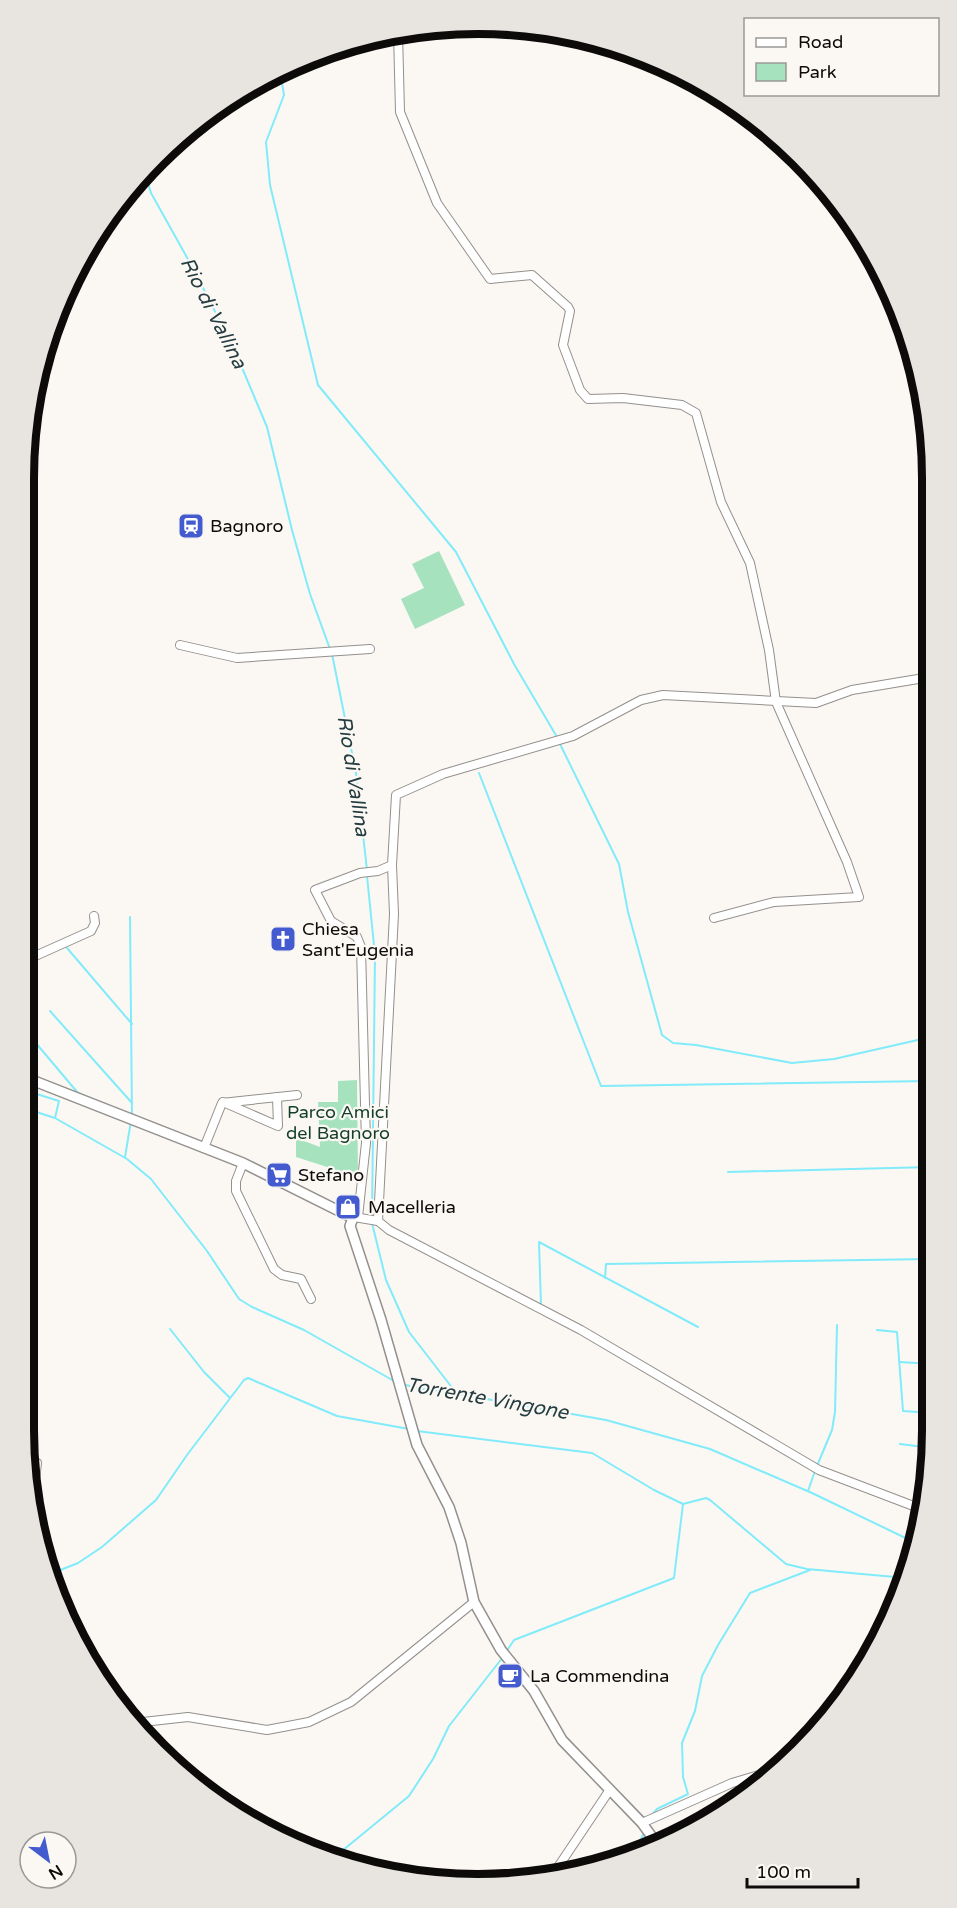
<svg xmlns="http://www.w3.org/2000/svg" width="957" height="1908" viewBox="0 0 957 1908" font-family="'Varela Round',sans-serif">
<rect width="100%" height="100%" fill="#fbf8f4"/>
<g fill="#a5e2bd">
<polygon points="439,551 465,605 415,629 401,599 424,588 412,564"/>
<polygon points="357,1080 358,1177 296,1157 296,1138 320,1147 318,1102 338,1102 338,1081"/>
</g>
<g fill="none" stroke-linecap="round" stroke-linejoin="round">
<g stroke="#81ebfa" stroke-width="2">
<polyline points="280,72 284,95 266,142 270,185 318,385 456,552 514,664 557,737"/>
<polyline points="145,173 151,193 194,270 235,351 267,427 292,530 310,594 330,649"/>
<polyline points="332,654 356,773 367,870"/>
<polyline points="559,742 619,864 628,912 662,1035 673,1043 696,1045 792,1063 834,1059 931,1037"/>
<polyline points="479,773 601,1086 931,1081"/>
<polyline points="367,876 375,955 372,1218"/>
<polyline points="130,917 132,1116"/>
<polyline points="67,948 132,1024"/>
<polyline points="50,1011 132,1103"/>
<polyline points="24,1029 78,1093 104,1104"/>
<polyline points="24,1090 59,1101 55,1118"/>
<polyline points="24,1108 55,1118 127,1159 151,1179 207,1251 239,1299 252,1307 304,1330 394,1381"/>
<polyline points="125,1157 131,1121"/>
<polyline points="728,1172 931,1167"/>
<polyline points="372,1223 386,1280 409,1332 457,1394"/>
<polyline points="605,1278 606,1264 931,1259"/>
<polyline points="541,1305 539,1242 698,1327"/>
<polyline points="170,1329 204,1372 229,1397"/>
<polyline points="877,1330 897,1332 903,1411 932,1413"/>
<polyline points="900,1362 932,1364"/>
<polyline points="402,1384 421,1389 441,1391 606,1420 710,1449 812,1493 918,1544"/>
<polyline points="417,1431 592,1453 654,1490 683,1504 706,1498 710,1500 786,1564 807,1569 906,1578"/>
<polyline points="900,1444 932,1448"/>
<polyline points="817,1466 832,1430 835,1412 837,1325"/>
<polyline points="808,1491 815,1471"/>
<polyline points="48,1575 78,1563 102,1547 156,1500 187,1455 244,1380 248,1378 337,1416 409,1429"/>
<polyline points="506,1652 514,1640 674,1578 683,1504"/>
<polyline points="652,1815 657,1809 688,1794 683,1777 682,1743 695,1711 702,1676 718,1645 750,1593 810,1570"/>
<polyline points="635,1851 645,1831"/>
<polyline points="337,1855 409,1796 433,1759 449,1726 503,1657"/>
</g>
<g stroke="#93908d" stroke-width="10">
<g id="minor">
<polyline points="398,33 400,112 437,203 490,279 532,275 568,307 570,311 563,345 580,390 588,399 623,398 682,405 696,413 721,502 750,563 769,650 776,702 847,862 859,897 774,902 714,918"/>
<polyline points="180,645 237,658 370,649"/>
<polyline points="24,961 91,931 95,923 94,916"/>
<polyline points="223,1102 278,1126 277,1097"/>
<polyline points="204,1148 222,1103 297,1095"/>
<polyline points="243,1163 236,1181 236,1191 274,1269 282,1275 301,1279 311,1299"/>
<polyline points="354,1217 378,1221"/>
<polyline points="358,1217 366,1143 361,947 357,937 331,921 315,890 360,873 378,871 392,865"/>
<polyline points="378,1221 394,914 392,865 396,795 443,774 573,736 641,700 663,695 816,703 852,690 930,677"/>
<polyline points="378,1221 389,1230 581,1330 819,1470 924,1510"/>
<polyline points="29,1460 37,1463 34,1488"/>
<polyline points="134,1723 188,1717 267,1730 309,1722 351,1702 474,1602"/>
<polyline points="642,1823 732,1783 772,1771"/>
<polyline points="552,1876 609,1791"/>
</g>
</g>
<g stroke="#93908d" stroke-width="12">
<polyline id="tertiary" points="24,1077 243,1163 353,1218 350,1226 381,1320 417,1445 449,1507 461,1543 474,1602 501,1650 534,1691 562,1740 642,1823 657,1844"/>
</g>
<use href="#minor" stroke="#fff" stroke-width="8"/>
<use href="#tertiary" stroke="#fff" stroke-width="9"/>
</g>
<defs>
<g id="station-square" transform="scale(1.35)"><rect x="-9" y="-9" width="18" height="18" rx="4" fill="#435bcf" stroke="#fbf8f4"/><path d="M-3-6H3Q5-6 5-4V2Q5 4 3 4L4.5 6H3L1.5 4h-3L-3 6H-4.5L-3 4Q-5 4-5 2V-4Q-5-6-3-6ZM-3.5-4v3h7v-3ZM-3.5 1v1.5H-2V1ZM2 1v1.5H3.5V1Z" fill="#fff"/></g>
<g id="church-square" transform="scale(1.35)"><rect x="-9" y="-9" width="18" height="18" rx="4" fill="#435bcf" stroke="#fbf8f4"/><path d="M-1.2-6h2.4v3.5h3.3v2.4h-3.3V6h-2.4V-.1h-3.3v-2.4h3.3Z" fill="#fff"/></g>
<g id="supermarket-square" transform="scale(1.35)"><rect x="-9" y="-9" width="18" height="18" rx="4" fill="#435bcf" stroke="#fbf8f4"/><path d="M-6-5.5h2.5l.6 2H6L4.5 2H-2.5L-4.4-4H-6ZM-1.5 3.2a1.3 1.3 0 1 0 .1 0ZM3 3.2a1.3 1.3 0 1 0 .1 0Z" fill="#fff"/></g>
<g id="shop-square" transform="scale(1.35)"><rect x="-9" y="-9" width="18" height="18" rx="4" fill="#435bcf" stroke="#fbf8f4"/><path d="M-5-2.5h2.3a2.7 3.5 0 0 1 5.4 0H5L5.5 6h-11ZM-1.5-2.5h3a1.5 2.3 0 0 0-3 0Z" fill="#fff"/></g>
<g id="cafe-square" transform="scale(1.35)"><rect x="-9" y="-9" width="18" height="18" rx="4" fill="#435bcf" stroke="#fbf8f4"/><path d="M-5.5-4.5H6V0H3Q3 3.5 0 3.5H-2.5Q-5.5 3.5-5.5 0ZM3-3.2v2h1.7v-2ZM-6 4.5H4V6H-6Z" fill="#fff"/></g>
</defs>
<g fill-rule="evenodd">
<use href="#station-square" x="191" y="526"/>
<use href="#church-square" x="283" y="939"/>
<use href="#supermarket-square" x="279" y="1175"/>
<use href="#shop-square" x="348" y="1207"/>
<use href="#cafe-square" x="510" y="1676"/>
</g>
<g text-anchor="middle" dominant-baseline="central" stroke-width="4.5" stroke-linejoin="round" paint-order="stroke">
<g font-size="18" fill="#0c0b0a" stroke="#fbf8f4" text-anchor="start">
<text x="210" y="526">Bagnoro</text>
<text x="302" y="929">Chiesa<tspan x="302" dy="21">Sant'Eugenia</tspan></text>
<text x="298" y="1175">Stefano</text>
<text x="368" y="1207">Macelleria</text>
<text x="530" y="1676">La Commendina</text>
</g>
<g font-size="18" fill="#143e28" stroke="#fbf8f4">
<text x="338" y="1112">Parco Amici<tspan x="338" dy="21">del Bagnoro</tspan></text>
</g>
<g font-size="20" font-style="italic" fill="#253d41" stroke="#fbf8f4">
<text transform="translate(213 313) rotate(63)">Rio di Vallina</text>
<text transform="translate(353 776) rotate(81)">Rio di Vallina</text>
<text transform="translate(487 1399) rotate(10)">Torrente Vingone</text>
</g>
</g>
<path d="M0 0H957V1908H0ZM478 34H478A444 444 0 0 1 922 478V1430A444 444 0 0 1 478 1874H478A444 444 0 0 1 34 1430V478A444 444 0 0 1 478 34Z" fill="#e8e5e1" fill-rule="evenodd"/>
<path fill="none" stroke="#0c0b0a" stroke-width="8" d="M478 34H478A444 444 0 0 1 922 478V1430A444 444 0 0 1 478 1874H478A444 444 0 0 1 34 1430V478A444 444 0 0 1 478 34Z"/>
<rect x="744" y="18" width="195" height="78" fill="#fbf8f4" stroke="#9b9996" stroke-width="1.5"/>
<rect x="756" y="38" width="30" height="9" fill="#ffffff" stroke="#9b9996" stroke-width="1.5"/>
<text x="798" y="48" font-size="18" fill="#0c0b0a">Road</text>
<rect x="756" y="63" width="30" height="18" fill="#a5e2bd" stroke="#9b9996" stroke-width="1.5"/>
<text x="798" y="78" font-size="18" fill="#0c0b0a">Park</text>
<g transform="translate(48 1860) rotate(148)"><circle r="28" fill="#fbf8f4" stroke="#9b9996" stroke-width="1.5"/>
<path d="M0-4.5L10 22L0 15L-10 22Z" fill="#435bcf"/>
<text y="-9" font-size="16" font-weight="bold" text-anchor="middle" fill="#0c0b0a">N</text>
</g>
<path d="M747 1878v9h111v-9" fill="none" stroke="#0c0b0a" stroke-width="3"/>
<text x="756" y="1878" font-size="18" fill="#0c0b0a" stroke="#fbf8f4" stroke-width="4.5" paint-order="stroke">100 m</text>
</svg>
